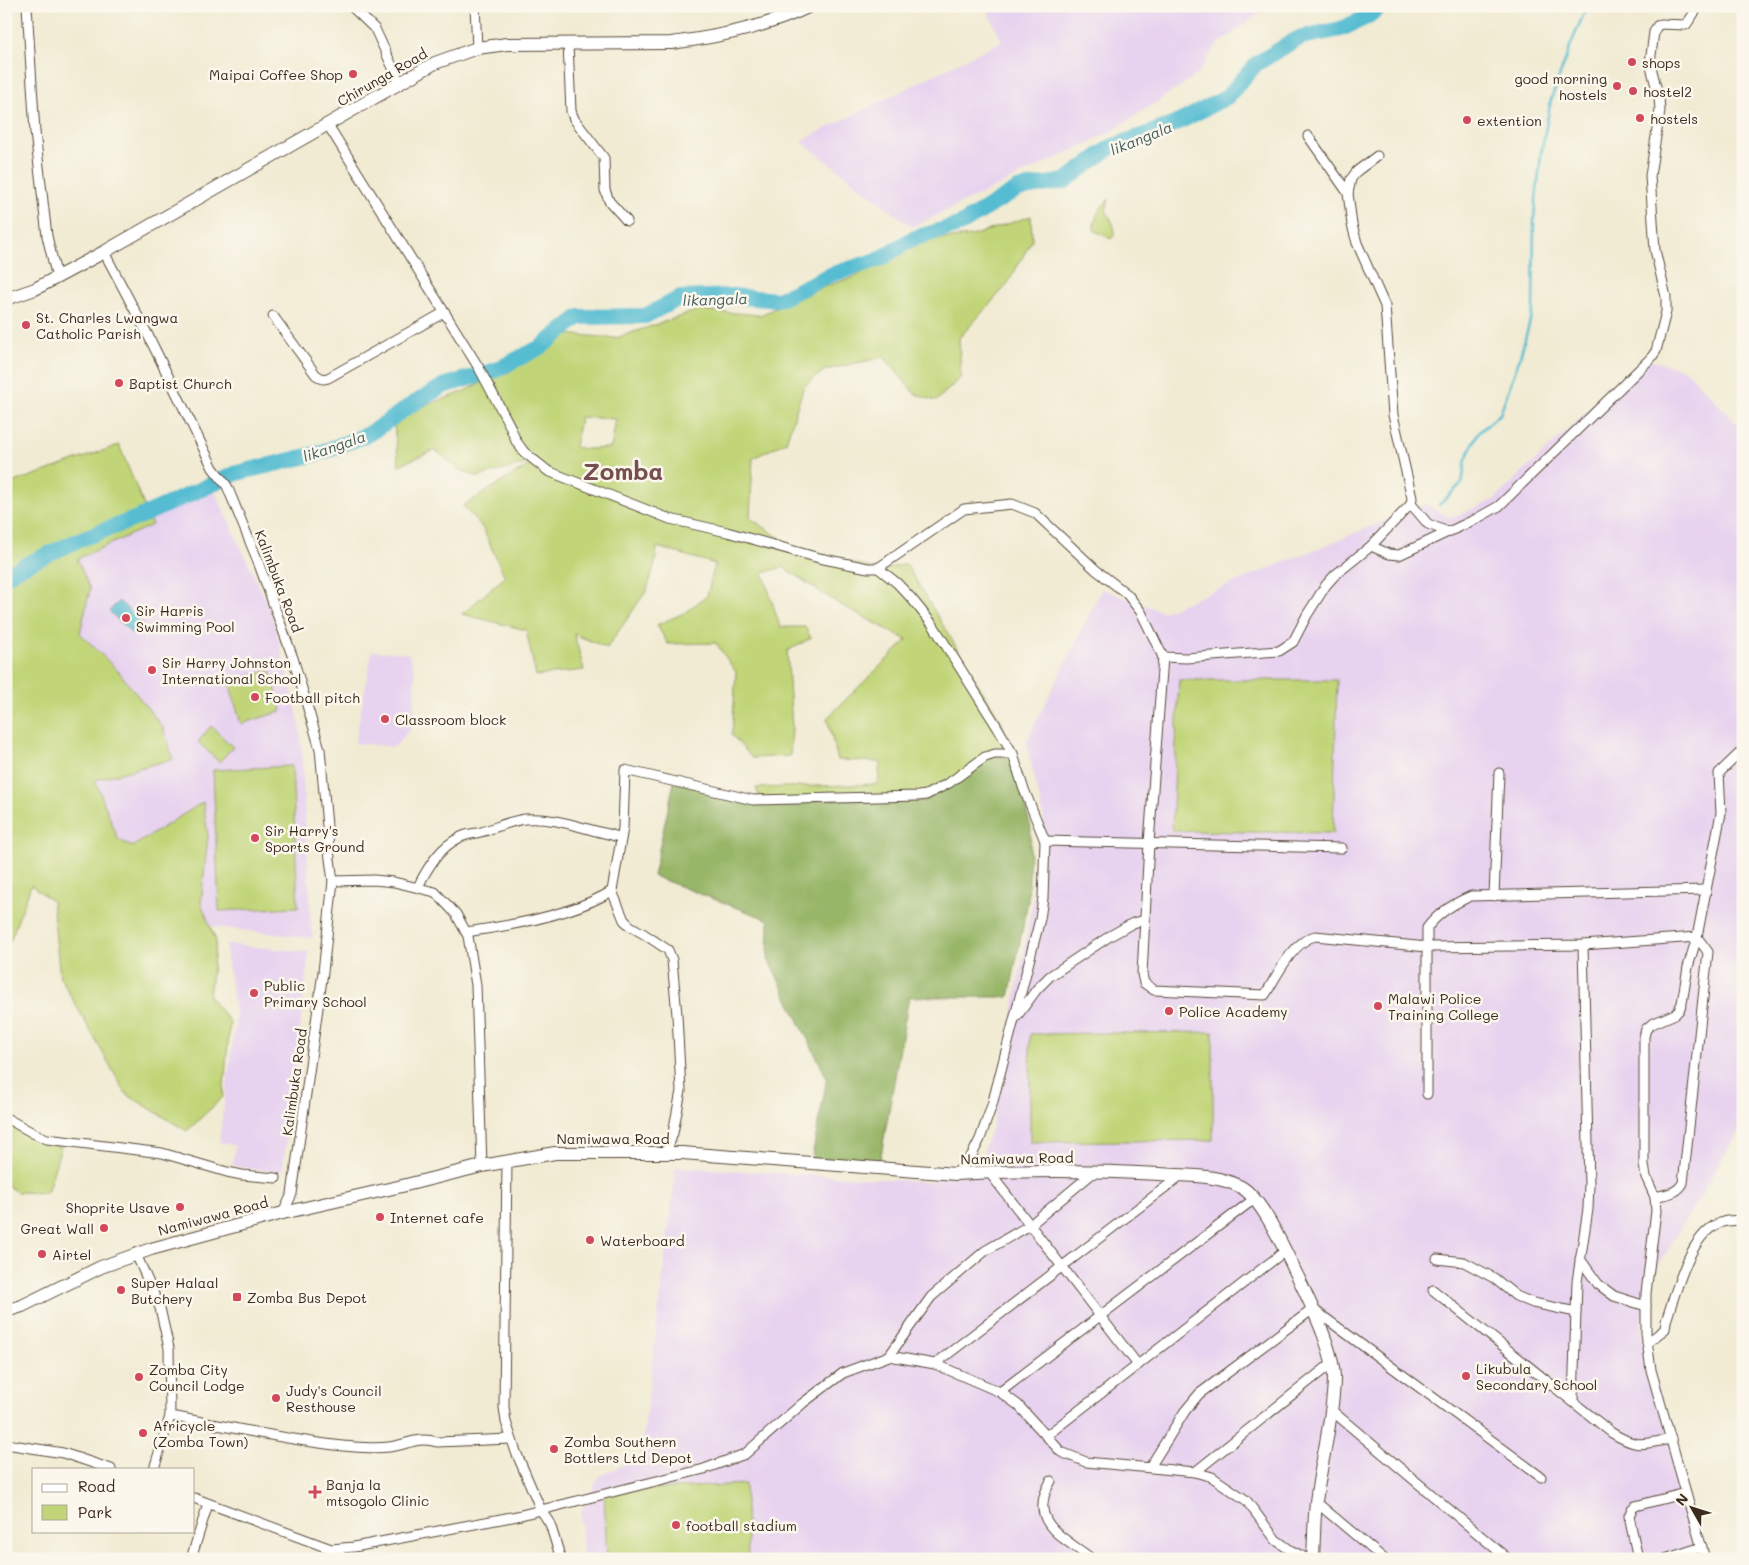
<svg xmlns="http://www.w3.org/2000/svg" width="1749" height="1565" viewBox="0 0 1749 1565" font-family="Mali,sans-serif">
<rect width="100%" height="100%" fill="#fbf7ec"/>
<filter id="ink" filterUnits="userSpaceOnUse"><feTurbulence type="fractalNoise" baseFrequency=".02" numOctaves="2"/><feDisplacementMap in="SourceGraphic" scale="10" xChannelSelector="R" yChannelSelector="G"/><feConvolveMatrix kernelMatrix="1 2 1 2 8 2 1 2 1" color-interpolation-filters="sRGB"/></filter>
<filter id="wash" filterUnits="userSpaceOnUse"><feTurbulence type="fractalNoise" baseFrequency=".0096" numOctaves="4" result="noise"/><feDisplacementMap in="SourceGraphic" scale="20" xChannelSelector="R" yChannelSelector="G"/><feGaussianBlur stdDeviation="1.12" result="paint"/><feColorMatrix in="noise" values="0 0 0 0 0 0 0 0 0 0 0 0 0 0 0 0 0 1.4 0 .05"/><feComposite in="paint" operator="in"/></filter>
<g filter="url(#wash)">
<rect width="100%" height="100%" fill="#f1ebd3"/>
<g fill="#e7d2ef">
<polygon points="985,6 1291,6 1263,10 1216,46 1197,75 1111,132 912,227 801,141 1002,41"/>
<polygon points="1643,358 1686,370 1743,430 1743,1124 1656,1270 1640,1324 1705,1559 583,1559 581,1511 600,1476 641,1456 676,1167 929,1182 979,1166 993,1123 1035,889 1044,818 1026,742 1102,589 1163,612 1425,504 1451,518 1494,500"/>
<polygon points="214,490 272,614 300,726 312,938 216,927 134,915 6,582 83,547"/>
<polygon points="372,651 408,653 415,672 414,725 394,747 355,743"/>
<polygon points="225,944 309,952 282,1173 232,1166 235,1146 219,1142 236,1018"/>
</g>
<g fill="#c1d578" stroke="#7e804b" fill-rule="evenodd">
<path d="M1109,199l-3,12c5,8 9,15 9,24l-4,4 -17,-9c0,-13 6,-22 15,-31z"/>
<path d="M1031,216l1,24 -25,45 -48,53 2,39 -25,24 -21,-7 -31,-37 -59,13 -21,16 -18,56 -33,16 -3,60 44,29 86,23 26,-6 96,159 9,31 -27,7 -58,40 -95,-1 -69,3 -6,-15 122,-4 2,-22 -42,-2 -11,-42 80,-78 -68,-36 -56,-37 -20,6 17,54h25l6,11 -24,13 5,77 -2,28 -38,2 -20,-23 4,-63 -20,-29 -48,1 -11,-19 27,-12 23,-17 8,-32 -58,-17 -1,13 -9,30 -40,58 -33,-14 10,36 -48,6 -10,-46 -64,-16 43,-37 -23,-50 -19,-21 73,-45 -59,16 -18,-8 -24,-19 -36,15 -5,-39 19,-16 50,-18 32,-16 14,-4 54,-38 53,4 83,-28 61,5 66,-29 31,-10 34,-22 39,-14 42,-4zM580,417l36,2 -5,29 -25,1 -11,-2z"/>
<polygon points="119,445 152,525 77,559 90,589 80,633 119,672 163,728 173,759 95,780 118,839 132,847 203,802 208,836 201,903 216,941 209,996 230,1022 223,1097 187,1131 126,1094 60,977 52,901 31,885 6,952 6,485"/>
<polygon points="270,670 282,711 241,724 229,682"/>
<polygon points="1179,680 1337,680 1333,833 1172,831"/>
<polygon points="211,726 233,747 219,762 198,742"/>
<polygon points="292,766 298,907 219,911 213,770"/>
<polygon points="1213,1032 1213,1140 1030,1142 1030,1034"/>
<polygon points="6,1120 31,1139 61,1147 47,1193 17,1192 6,1185"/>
<polygon points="745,1484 748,1559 607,1559 604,1492"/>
</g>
<polygon fill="#98b668" stroke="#6a7043" points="1011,754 1031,828 1028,901 1009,997 909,997 879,1167 811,1162 827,1078 768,959 769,920 653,876 674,782 762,803 831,800 926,801 984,761"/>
<polygon fill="#54bcd1" stroke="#487378" points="119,601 143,624 132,634 109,611"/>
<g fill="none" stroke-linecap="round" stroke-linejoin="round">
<polyline stroke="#54bcd1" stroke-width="2.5" points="1439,505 1462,483 1466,459 1478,433 1500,414 1519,360 1533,311 1534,218 1541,154 1551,100 1571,44 1587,6"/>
<polyline stroke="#54bcd1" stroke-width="16" points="6,576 25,565 81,539 137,518 237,473 320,453 369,434 408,407 443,386 496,370 541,347 579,317 645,316 680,298 733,296 778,300 830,275 880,259 912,239 959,225 1018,189 1065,181 1111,147 1175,124 1227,97 1256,64 1292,42 1302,37 1341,29 1367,17 1381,6"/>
</g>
</g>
<g filter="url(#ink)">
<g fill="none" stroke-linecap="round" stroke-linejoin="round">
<g stroke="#564739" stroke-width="11">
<g id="street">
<polyline points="27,6 35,132 47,236 57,278"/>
<polyline points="351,6 375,29 400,83"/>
<polyline points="475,6 477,48"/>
<polyline points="568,44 571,111 574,119 604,158 605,190 609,201 627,221"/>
<polyline points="328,125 479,368 509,424 516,441 524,452 548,471 670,519 727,532 819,558 868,568 878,568 897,583 912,599 933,625 996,725 1013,754 1023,787 1045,841 1043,898 1040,919 992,1105 980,1139 972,1155 956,1174"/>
<polyline points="1308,136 1348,193"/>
<polyline points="1377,156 1357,171 1351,179 1348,193 1352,225 1357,243 1385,306 1393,415 1412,498 1411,504 1428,524 1448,532"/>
<polyline points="104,252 150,339 213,468 227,486 257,559 293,658 320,749 330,859 333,881 323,972 292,1194 283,1213"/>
<polyline points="273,316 316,375 323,379 328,378 445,312"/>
<path d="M1411,504l-40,42 -36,29 -9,10 -19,30 -14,27 -14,9 -93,7 -23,-1 -14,186 -7,131 2,9 10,7 111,5c11,-18 28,-54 50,-59l112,11 156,-2 114,-8 11,15 -25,231c-6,11 -17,11 -28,14"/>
<polyline points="1371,546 1389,554 1399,555 1476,519 1499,506 1651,358 1656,351 1666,312 1666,297 1655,250 1650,176 1660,110 1659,98 1650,63 1654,32 1657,26 1661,24 1686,25 1699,6"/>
<polyline points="878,568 964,509 1012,504 1035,513 1096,570 1127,594 1141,612 1163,657"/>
<polyline points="1045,841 1342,848"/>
<polyline points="333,881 374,880 394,882 435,892 456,914 468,936 476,985 482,1166"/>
<path d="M418,887c9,-19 22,-40 41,-49 6,-4 14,-4 22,-6 15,-4 28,-11 44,-13 23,-2 45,5 67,11 10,3 19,4 29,8"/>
<polyline points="1494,896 1499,773"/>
<path d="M466,932c44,-6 108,-18 146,-41"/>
<polyline points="1017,1016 1037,989 1050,976 1110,936 1133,923 1145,920"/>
<path d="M1427,1094v-166c10,-14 28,-25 44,-32l234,-6"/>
<polyline points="6,1118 33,1133 47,1139 162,1153 227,1172 242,1175 276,1178"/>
<polyline points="666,1153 673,1133 681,1091 677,1015 672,960 668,950 644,934 630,926 624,920 612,891 623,828 625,770 753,800 918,796 926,795 949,783 985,757 995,754 1013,754"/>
<polyline points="507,1162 504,1407 506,1422 516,1452 541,1510 550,1524 561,1559"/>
<polyline points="989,1172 1138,1365"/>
<polyline points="136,1254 160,1308 169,1348 170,1416 154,1469"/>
<polyline points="1437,1259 1464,1262 1494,1278 1516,1296 1533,1303 1576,1312"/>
<polyline points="1580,1259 1598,1284 1614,1296 1646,1306"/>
<path d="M1433,1290l179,143c27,16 30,11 59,6"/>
<path d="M1647,1343l18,-14 1,-8c10,-28 24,-91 57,-99 6,-2 13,-1 20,-2"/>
<polyline points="889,1356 931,1297 985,1251 1030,1225 1094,1172"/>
<polyline points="935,1364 1180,1176"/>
<polyline points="1000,1392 1254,1199"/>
<polyline points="1573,1401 1577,1282 1588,1209 1589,1184 1583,945"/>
<polyline points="1331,1410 1508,1559"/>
<path d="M170,1416c57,10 115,24 173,30 15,1 31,3 46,1 18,-2 28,-11 48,-5l74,-3"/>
<polyline points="1046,1436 1285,1251"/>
<polyline points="6,1444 63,1453 111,1469"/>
<polyline points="1150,1467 1185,1411 1199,1394 1313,1309 1541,1477"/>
<polyline points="1195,1472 1332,1363"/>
<path d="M1051,1481c-25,41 12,56 41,78"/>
<polyline points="194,1498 331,1549 354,1547 517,1516 704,1469 745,1454 803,1403 843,1373 889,1356 935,1364 1000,1392 1018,1405 1061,1452 1086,1462 1195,1472 1212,1477 1246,1500 1276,1540 1290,1550 1308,1559"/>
<polyline points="1316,1502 1384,1559"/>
<polyline points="331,1550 346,1559"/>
<polyline points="191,1559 208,1504"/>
<polyline points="1638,1559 1629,1516 1632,1509 1635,1506 1686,1493"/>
<polyline points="1665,1559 1702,1547"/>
<polyline points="1705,1559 1651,1370 1646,1333 1646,1293 1656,1211 1655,1197 1646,1177 1644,1165 1644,1037 1646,1029 1652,1024 1675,1014 1679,1010 1682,1003 1688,967 1697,937 1721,813 1719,773 1743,750"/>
</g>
</g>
<g stroke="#564739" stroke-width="14">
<g id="secondary">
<path d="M6,299l29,-10 69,-37 331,-189 42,-15 30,-4 164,-1c47,-6 97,-16 139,-37"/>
<path d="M6,1311l16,-5 79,-39 50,-18 132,-36 119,-27 80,-20 73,-13h127l274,21c68,-4 136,-4 204,0 27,2 57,0 81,13 23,13 46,69 58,92 12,26 35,72 35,100 -1,41 -13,82 -18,123 -2,19 -2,38 -3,57"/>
</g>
</g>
<use href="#street" stroke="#fff" stroke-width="9"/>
<use href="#secondary" stroke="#fff" stroke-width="12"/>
</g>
</g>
<g fill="#d1495b" stroke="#fbf7ec" stroke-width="2">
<circle cx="1632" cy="62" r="5"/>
<circle cx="353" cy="74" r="5"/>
<circle cx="1617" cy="86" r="5"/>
<circle cx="1633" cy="91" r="5"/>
<circle cx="1640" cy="118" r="5"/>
<circle cx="1467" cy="120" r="5"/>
<circle cx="26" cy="325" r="5"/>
<circle cx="119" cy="383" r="5"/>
<circle cx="126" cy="618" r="5"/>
<circle cx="152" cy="670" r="5"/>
<circle cx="255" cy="697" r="5"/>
<circle cx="385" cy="719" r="5"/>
<circle cx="255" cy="838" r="5"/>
<circle cx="254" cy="993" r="5"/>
<circle cx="1378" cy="1006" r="5"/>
<circle cx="1169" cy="1011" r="5"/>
<circle cx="180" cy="1207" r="5"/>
<circle cx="380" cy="1217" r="5"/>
<circle cx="104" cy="1228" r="5"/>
<circle cx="590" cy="1240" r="5"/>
<circle cx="42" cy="1254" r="5"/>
<circle cx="121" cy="1290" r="5"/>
<rect x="232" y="1292" width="10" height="10" rx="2.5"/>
<circle cx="1466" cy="1376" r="5"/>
<circle cx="139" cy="1377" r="5"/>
<circle cx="276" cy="1398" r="5"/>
<circle cx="143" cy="1433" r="5"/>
<circle cx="554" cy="1449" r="5"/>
<path d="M312.5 1484.5h5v5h5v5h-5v5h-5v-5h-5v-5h5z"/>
<circle cx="676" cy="1525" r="5"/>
</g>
<g text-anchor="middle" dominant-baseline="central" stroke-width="5" stroke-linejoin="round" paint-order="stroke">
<g font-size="14" fill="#3b2a1e" stroke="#fbf7ec" text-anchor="start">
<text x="1642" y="62">shops</text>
<text x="343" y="74" text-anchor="end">Maipai Coffee Shop</text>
<text x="1607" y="78" text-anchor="end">good morning<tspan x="1607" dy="16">hostels</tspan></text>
<text x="1643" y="91">hostel2</text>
<text x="1650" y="118">hostels</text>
<text x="1477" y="120">extention</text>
<text x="36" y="317">St. Charles Lwangwa<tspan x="36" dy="16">Catholic Parish</tspan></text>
<text x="129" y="383">Baptist Church</text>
<text x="136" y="610">Sir Harris<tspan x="136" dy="16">Swimming Pool</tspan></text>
<text x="162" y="662">Sir Harry Johnston<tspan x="162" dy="16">International School</tspan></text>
<text x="265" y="697">Football pitch</text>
<text x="395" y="719">Classroom block</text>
<text x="265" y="830">Sir Harry's<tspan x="265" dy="16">Sports Ground</tspan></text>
<text x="264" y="985">Public<tspan x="264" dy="16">Primary School</tspan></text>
<text x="1388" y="998">Malawi Police<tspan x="1388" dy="16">Training College</tspan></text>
<text x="1179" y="1011">Police Academy</text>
<text x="170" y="1207" text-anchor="end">Shoprite Usave</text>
<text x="390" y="1217">Internet cafe</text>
<text x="94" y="1228" text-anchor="end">Great Wall</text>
<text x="600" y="1240">Waterboard</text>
<text x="52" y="1254">Airtel</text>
<text x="131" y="1282">Super Halaal<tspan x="131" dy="16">Butchery</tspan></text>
<text x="247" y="1297">Zomba Bus Depot</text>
<text x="1476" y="1368">Likubula<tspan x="1476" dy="16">Secondary School</tspan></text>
<text x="149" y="1369">Zomba City<tspan x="149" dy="16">Council Lodge</tspan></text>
<text x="286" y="1390">Judy's Council<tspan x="286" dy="16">Resthouse</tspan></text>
<text x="153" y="1425">Africycle<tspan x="153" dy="16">(Zomba Town)</tspan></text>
<text x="564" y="1441">Zomba Southern<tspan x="564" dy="16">Bottlers Ltd Depot</tspan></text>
<text x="326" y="1484">Banja la<tspan x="326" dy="16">mtsogolo Clinic</tspan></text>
<text x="686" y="1525">football stadium</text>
</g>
<g font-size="14" fill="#3b2a1e" stroke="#fbf7ec">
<text transform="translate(382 77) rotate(-30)">Chirunga Road</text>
<text transform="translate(279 581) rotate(69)">Kalimbuka Road</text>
<text transform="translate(294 1082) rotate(-82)">Kalimbuka Road</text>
<text x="613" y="1138">Namiwawa Road</text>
<text transform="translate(1017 1158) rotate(-1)">Namiwawa Road</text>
<text transform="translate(213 1216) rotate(-15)">Namiwawa Road</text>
</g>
<g font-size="15" font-style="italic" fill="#445d5d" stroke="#fbf7ec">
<text transform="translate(1141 138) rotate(-22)">likangala</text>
<text transform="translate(715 299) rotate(-2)">likangala</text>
<text transform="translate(334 446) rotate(-19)">likangala</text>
</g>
<g font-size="24" font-weight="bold" fill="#764f51" stroke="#fbf7ec">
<text x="623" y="470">Zomba</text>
</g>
</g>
<rect width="1749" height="1565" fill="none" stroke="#fbf7ec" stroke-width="25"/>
<rect x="32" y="1468" width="162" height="65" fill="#fbf7ec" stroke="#aea59a"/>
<rect x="42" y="1484" width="25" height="8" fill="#ffffff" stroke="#aea59a"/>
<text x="78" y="1492" font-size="15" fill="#3b2a1e">Road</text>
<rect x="42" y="1505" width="25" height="15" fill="#c1d578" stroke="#aea59a"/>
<text x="78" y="1518" font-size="15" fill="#3b2a1e">Park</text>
<g transform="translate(1692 1508) rotate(309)" stroke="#fbf7ec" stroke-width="4" paint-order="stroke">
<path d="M0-4L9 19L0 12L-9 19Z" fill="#3b2a1e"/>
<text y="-8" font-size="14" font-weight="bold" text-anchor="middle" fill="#3b2a1e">N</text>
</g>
</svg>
